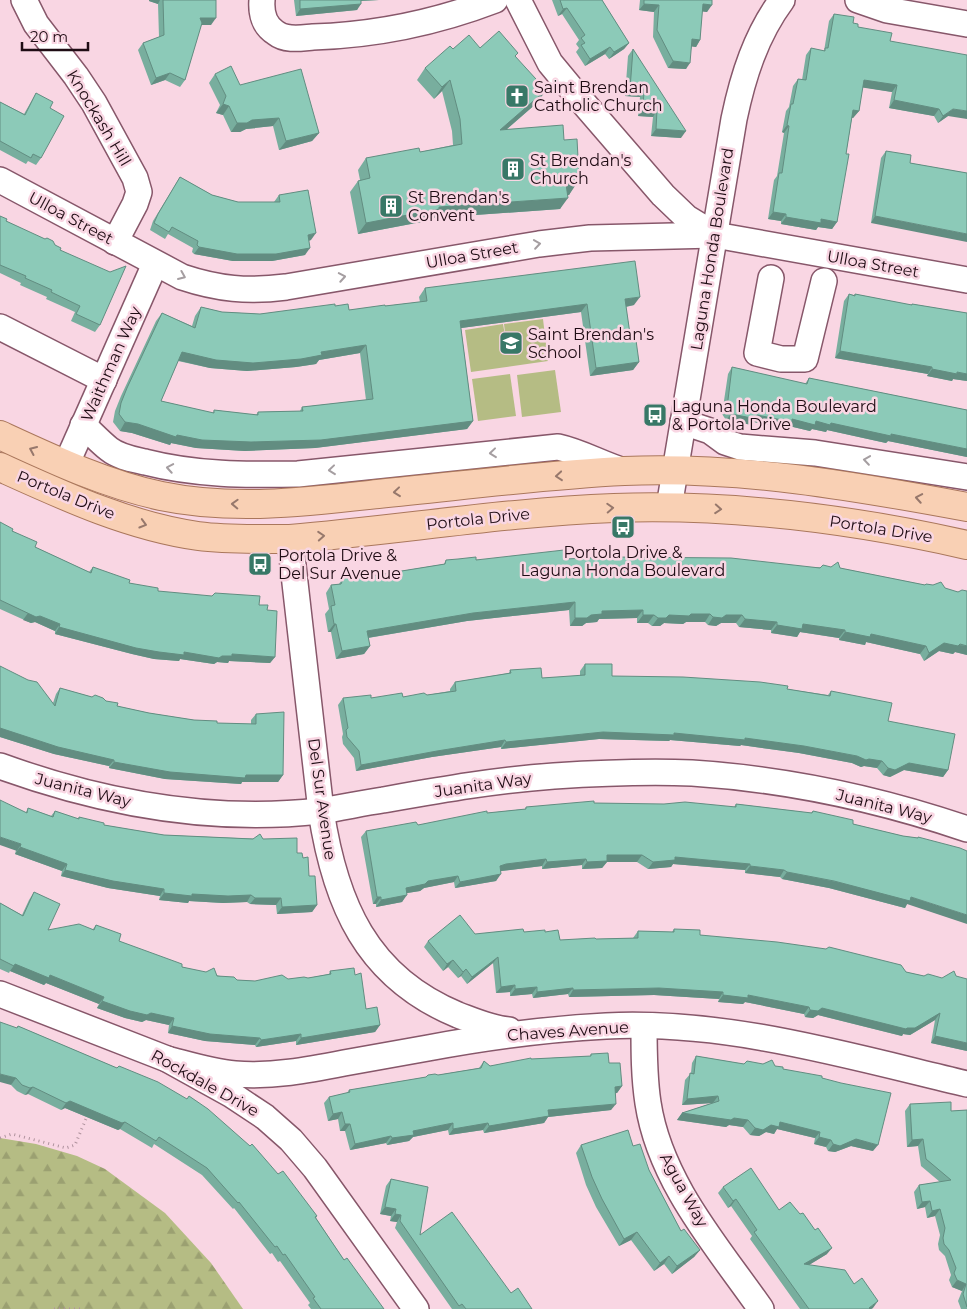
<svg xmlns="http://www.w3.org/2000/svg" width="967" height="1309" viewBox="0 0 967 1309" font-family="Montserrat,sans-serif">
<defs>
<pattern id="forest-firs" width="22" height="20" patternUnits="userSpaceOnUse" patternTransform="scale(1.25)"><rect width="22" height="20" fill="#b5bc84"/><path d="M5 1l3.5 6h-7zM16 11l3.5 6h-7z" fill="#9ba071"/></pattern>
</defs>
<rect width="100%" height="100%" fill="#f9d6e3"/>
<polygon fill="url(#forest-firs)" points="0,1138 36,1144 77,1156 105,1169 165,1213 211,1263 243,1309 0,1309"/>
<g fill="#b5bc84">
<polygon points="543,319 548,361 471,372 465,330 503,324 506,341 504,324"/>
<polygon points="555,370 561,412 522,417 517,375"/>
<polygon points="510,374 516,416 478,421 472,379"/>
</g>
<g fill="none" stroke-linecap="round" stroke-linejoin="round">
<g stroke="#87576a" stroke-width="28">
<g id="minor">
<polyline points="24,0 36,24 76,76 94,103 135,178 139,192 135,204 115,242"/>
<path d="M262,0c-1,13 2,26 14,33 10,8 25,5 37,4 65,-2 122,-14 182,-37"/>
<polyline points="518,0 550,63 574,92 663,195 687,218 715,235"/>
<polyline points="858,0 887,10 967,24"/>
<path d="M0,180l182,97c36,12 66,15 104,10l253,-43 51,-6 125,-3 252,45"/>
<polyline points="771,278 757,353 781,359 805,359 824,281"/>
<polyline points="0,327 104,380"/>
<polyline points="683,422 710,431 725,442 740,447 815,453 967,477"/>
<path d="M83,425c9,8 17,17 26,24 10,8 23,10 36,13 51,13 101,13 153,12l260,-27c23,5 43,17 66,24"/>
<polyline points="66,465 155,264"/>
<path d="M669,507l65,-388c9,-43 22,-84 48,-119"/>
<path d="M290,539l31,272c14,92 45,166 137,204 16,6 34,14 51,15"/>
<path d="M0,766c102,37 211,57 320,45 21,-3 42,-8 63,-11 57,-10 113,-20 171,-24 46,-3 92,-5 138,-3 93,6 187,26 275,56"/>
<polyline points="0,994 167,1059 232,1095 265,1117 291,1140 315,1168 416,1309"/>
<path d="M644,1026c0,26 0,51 4,77 12,79 69,143 113,206"/>
<path d="M167,1059c23,6 45,13 68,15 37,3 73,-4 109,-11 28,-5 56,-10 84,-15 59,-11 119,-19 178,-22 122,-6 243,30 361,58"/>
</g>
</g>
<g stroke="#aa775c" stroke-width="30">
<g id="major">
<path d="M0,435c52,24 105,49 161,61 72,15 145,6 217,-2 82,-8 164,-19 246,-23 115,-5 230,15 343,36"/>
<path d="M0,467c64,29 128,59 198,69 31,4 62,3 92,3 109,-9 216,-27 324,-31 118,-4 238,11 353,37"/>
</g>
</g>
<g stroke="#af929d" stroke-width="3" stroke-dasharray="1 4" stroke-linecap="butt">
<polyline points="0,1138 12,1134 66,1148 75,1145 88,1114"/>
<polyline points="54,1309 84,1309"/>
</g>
<use href="#minor" stroke="#fff" stroke-width="25"/>
<use href="#major" stroke="#f9d0b4" stroke-width="28"/>
</g>
<g fill="#78ae9e" fill-rule="evenodd">
<polygon points="149,0 216,0 211,25 201,25 185,80 180,87 165,80 151,85 138,50 143,43 159,37 158,4 149,1"/>
<polygon points="294,0 379,0 361,1 357,10 296,16"/>
<polygon points="552,0 602,0 629,43 624,49 609,59 605,54 585,66 576,52 579,48 576,44 579,40 562,14 558,16"/>
<polygon points="640,0 712,0 707,12 702,11 700,40 696,47 692,46 686,69 668,68 653,37 654,12 639,10"/>
<polygon points="834,14 853,23 858,27 890,41 948,116 938,123 934,116 889,108 892,92 862,87 859,111 853,118 852,117 846,154 837,222 832,229 818,227 816,230 781,224 781,221 768,219 774,180 777,176 784,133 782,132 786,111 789,107 793,86 798,79 802,80 806,55 811,48 824,51 829,21"/>
<polygon points="480,48 516,57 538,102 506,130 564,140 579,176 569,195 567,195 560,209 433,218 432,220 358,234 350,192 358,181 360,180 358,170 366,158 420,152 453,145 452,131 442,91 434,99 417,80 425,68 453,49"/>
<polygon points="633,49 681,138 651,136 653,117 638,116 640,97 625,96 628,56"/>
<polygon points="215,74 319,133 312,141 279,150 273,126 246,129 240,132 231,132 223,115 216,113 220,105 209,83"/>
<polygon points="36,93 50,108 41,158 36,165 28,161 26,164 0,150 0,102 24,114"/>
<polygon points="886,151 910,163 967,173 871,223 881,158"/>
<polygon points="180,177 212,195 238,202 274,202 279,195 311,240 309,241 305,255 272,261 233,261 194,254 192,252 193,248 168,234 165,239 150,230 153,221"/>
<polygon points="0,216 6,221 55,245 60,250 100,325 95,332 71,321 75,312 46,299 47,297 20,285 21,283 0,273"/>
<path d="M425,288l209,17 -8,2 4,27 9,28 -6,8 -43,6 -9,-64 -120,16 12,93 -6,8 -152,19 -70,3 -49,-3 -25,-5 -1,2 -38,-12 -12,-2 -7,-9 2,-11 6,-15 35,-75 6,-8 30,13 3,-10 6,-9 21,5 38,2 75,-8 14,4 71,-8 -1,-5zM360,353l6,47 -64,7 -2,4 -42,1 -2,3 -42,-5 -1,3 -52,-12 17,-40 32,7 37,3 49,-4 20,-3 3,-4z"/>
<polygon points="849,294 854,295 855,294 911,305 912,304 967,313 967,381 953,379 952,381 927,376 928,374 835,358 844,301"/>
<polygon points="732,367 805,384 809,378 967,410 967,457 888,441 886,443 827,430 826,432 812,429 810,431 789,426 787,429 754,422 752,425 726,420 722,414 728,374"/>
<polygon points="0,522 35,547 89,572 93,567 129,583 158,591 259,605 267,610 275,657 270,663 229,661 228,663 217,662 214,664 180,659 179,661 154,659 132,654 55,634 55,631 35,622 31,623 0,609"/>
<polygon points="565,559 840,568 925,585 926,584 958,592 967,591 967,655 955,652 953,654 939,651 924,661 920,654 866,642 865,645 839,640 839,638 800,632 797,637 771,633 771,630 739,627 736,623 721,623 716,626 708,625 705,622 686,622 683,624 664,623 660,626 652,626 648,623 637,623 637,618 599,619 597,622 586,623 582,626 570,626 569,610 467,621 368,638 370,646 364,654 336,659 331,632 328,632 325,614 329,609 326,593 331,585 339,584 346,573 352,579 444,564 446,560"/>
<polygon points="585,664 612,676 787,689 828,695 831,691 888,721 948,770 943,777 904,770 890,777 883,775 877,768 864,766 861,767 852,763 799,753 741,745 740,746 670,740 669,741 599,739 501,749 501,747 432,757 356,771 354,758 343,744 342,737 343,734 338,705 343,698 371,698 403,697 427,695 450,691 450,689 455,682 509,673 510,670 542,678 580,676 580,671"/>
<polygon points="0,666 53,703 56,694 60,688 92,697 106,701 117,706 149,713 194,720 217,723 251,724 251,720 256,714 283,775 278,782 242,782 241,784 165,779 109,768 109,766 54,754 0,737"/>
<polygon points="594,803 734,807 736,804 811,813 813,811 853,824 903,836 918,838 918,837 907,904 905,908 829,888 782,879 780,877 745,873 745,870 673,864 671,867 648,869 637,862 607,862 602,868 582,869 582,865 542,869 542,866 501,871 496,881 455,888 454,882 424,888 420,891 407,893 402,902 376,907 376,904 373,904 361,837 366,831 418,825 487,813 525,809 526,807"/>
<polygon points="28,808 51,816 55,811 78,819 79,817 104,825 164,835 263,839 297,853 303,858 309,876 317,905 312,912 277,914 276,905 250,904 247,902 223,903 189,901 188,903 159,900 160,896 108,888 61,876 62,871 15,854 26,812"/>
<polygon points="34,892 48,930 93,929 96,925 119,941 182,967 237,980 255,981 308,978 329,974 330,971 355,975 366,1009 380,1025 375,1032 296,1045 296,1041 256,1047 255,1045 205,1041 168,1033 169,1025 146,1020 142,1022 125,1018 97,1008 99,1004 46,983 44,985 10,971 9,973 0,969 0,903 22,915 29,900"/>
<polygon points="674,929 700,935 906,972 924,976 967,1051 931,1043 935,1020 910,1035 903,1034 902,1036 818,1015 813,1018 805,1017 804,1014 745,1002 743,1004 718,1002 719,999 654,995 569,997 568,994 533,998 532,994 510,996 510,992 496,993 493,963 467,984 461,976 458,978 448,967 443,971 424,947 428,941 475,934 545,932 560,940 633,938 638,931 672,932"/>
<polygon points="18,1026 117,1068 119,1066 317,1216 316,1218 344,1260 384,1309 311,1309 308,1305 310,1303 280,1261 278,1262 272,1253 270,1254 234,1208 233,1209 202,1175 154,1144 152,1148 120,1129 118,1130 65,1108 61,1110 28,1094 25,1095 17,1091 11,1085 17,1028"/>
<polygon points="591,1054 609,1063 622,1086 617,1093 615,1093 611,1110 548,1117 544,1123 484,1133 483,1130 449,1135 448,1130 413,1137 409,1141 387,1145 386,1143 350,1150 345,1131 340,1131 338,1119 328,1121 324,1103 329,1097 347,1093 349,1090 479,1068 484,1061 490,1066 531,1059 590,1056"/>
<polygon points="696,1056 744,1064 775,1066 783,1069 822,1078 873,1151 851,1146 835,1152 828,1151 826,1147 814,1144 815,1138 777,1129 774,1134 766,1132 759,1136 750,1135 743,1127 729,1125 726,1127 677,1120 682,1113 712,1103 682,1105 685,1080 691,1073 692,1063"/>
<polygon points="910,1104 951,1111 967,1110 967,1309 961,1309 958,1301 962,1291 952,1287 949,1280 951,1275 945,1256 939,1250 938,1244 940,1235 935,1216 927,1218 925,1207 917,1209 914,1192 919,1185 940,1182 921,1166 918,1146 907,1147 905,1111"/>
<polygon points="581,1145 633,1146 649,1170 681,1231 700,1250 694,1257 672,1274 664,1264 654,1271 631,1240 619,1246 596,1207 586,1185 576,1153"/>
<polygon points="391,1179 420,1235 511,1293 532,1309 452,1309 395,1228 397,1222 390,1221 391,1216 380,1214 386,1186"/>
<polygon points="723,1187 779,1210 827,1254 809,1265 854,1284 873,1308 871,1309 800,1309 750,1239 752,1236 731,1206 728,1208 718,1193"/>
</g>
<g fill="#628d81">
<polygon points="149,0 160,0 158,4 149,1"/>
<polygon points="357,0 379,0 356,1"/>
<polygon points="361,4 357,10 296,16 300,9"/>
<polygon points="644,4 659,5 654,12 639,10"/>
<polygon points="703,4 712,5 707,12 698,11"/>
<polygon points="567,8 562,14 558,16 563,9"/>
<polygon points="200,18 216,18 211,25 195,25"/>
<polygon points="692,39 700,40 696,47 687,46"/>
<polygon points="629,43 624,49 609,59 614,52"/>
<polygon points="610,47 605,54 585,66 590,59"/>
<polygon points="673,61 690,63 686,69 668,68"/>
<polygon points="170,73 165,80 151,85 156,78"/>
<polygon points="450,80 442,91 434,99 442,87"/>
<polygon points="864,80 897,85 892,92 859,87"/>
<polygon points="630,89 644,90 640,97 625,96"/>
<polygon points="546,90 538,102 493,141 500,130"/>
<polygon points="894,100 939,109 934,116 889,108"/>
<polygon points="223,104 229,106 223,115 216,113"/>
<polygon points="643,109 657,110 653,117 638,116"/>
<polygon points="953,109 967,111 967,119 948,116 938,123 943,116"/>
<polygon points="853,110 859,111 853,118 848,117"/>
<polygon points="279,118 273,126 246,129 240,132 231,132 237,123 252,120"/>
<polygon points="787,125 789,126 784,133 782,132"/>
<polygon points="656,129 686,131 681,138 651,136"/>
<polygon points="319,133 312,141 279,150 286,141"/>
<polygon points="576,176 579,176 574,184 577,183 569,195 558,195 566,184"/>
<polygon points="568,198 560,209 433,218 432,220 358,234 366,223 439,207"/>
<polygon points="773,212 786,214 781,221 768,219"/>
<polygon points="875,216 967,234 967,242 871,223"/>
<polygon points="786,217 821,219 837,222 832,229 818,227 816,230 781,224"/>
<polygon points="316,233 311,240 303,241 308,235"/>
<polygon points="199,247 310,248 305,255 272,261 233,261 194,254"/>
<polygon points="640,297 634,305 619,308 625,299"/>
<polygon points="587,304 581,312 454,329 460,321"/>
<polygon points="366,345 360,353 319,360 316,364 296,367 247,371 210,368 176,360 182,352 321,352"/>
<polygon points="840,351 932,367 928,374 835,358"/>
<polygon points="639,362 633,370 590,376 596,368"/>
<polygon points="932,369 967,374 967,381 953,379 952,381 927,376"/>
<polygon points="731,414 757,415 792,419 831,423 891,434 967,449 967,457 888,441 886,443 827,430 826,432 812,429 810,431 789,426 787,429 754,422 752,425 726,420"/>
<polygon points="473,421 467,429 315,448 245,451 196,448 171,443 170,445 132,433 120,431 125,422 138,424 177,435"/>
<polygon points="575,602 569,610 467,621 361,639 367,631 473,613"/>
<polygon points="643,610 637,618 599,619 597,622 586,623 582,626 570,626 575,618 591,615 602,611"/>
<polygon points="28,613 40,616 60,624 55,631 35,622 31,623 23,620"/>
<polygon points="691,614 710,614 705,622 686,622 683,624 664,623 660,626 652,626 658,618 669,615"/>
<polygon points="643,615 654,615 648,623 637,623"/>
<polygon points="726,615 742,615 736,623 721,623 716,626 708,625 713,617"/>
<polygon points="745,619 777,622 771,630 739,627"/>
<polygon points="334,624 336,624 331,632 328,632"/>
<polygon points="803,624 845,630 839,638 800,632 797,637 771,633 777,625"/>
<polygon points="59,627 184,652 222,656 232,654 275,657 270,663 229,661 228,663 217,662 214,664 180,659 179,661 154,659 132,654 55,634"/>
<polygon points="845,632 871,634 926,646 920,654 866,642 865,645 839,640"/>
<polygon points="944,643 967,646 967,655 955,652 953,654 939,651 924,661 929,653"/>
<polygon points="370,646 364,654 336,659 342,651"/>
<polygon points="0,728 114,760 109,766 54,754 0,737"/>
<polygon points="603,732 674,733 745,738 804,746 882,761 877,768 864,766 861,767 852,763 799,753 741,745 740,746 670,740 669,741 599,739 501,749 506,742"/>
<polygon points="505,740 501,747 432,757 356,771 361,765 437,751"/>
<polygon points="114,762 246,775 283,775 278,782 242,782 241,784 165,779 109,768"/>
<polygon points="909,763 948,770 943,777 904,770 890,777 883,775 888,768"/>
<polygon points="0,837 21,844 17,851 0,845"/>
<polygon points="20,847 67,864 62,871 15,854"/>
<polygon points="607,855 642,855 637,862 607,862 602,868 582,869 587,862"/>
<polygon points="675,857 750,864 745,870 673,864 671,867 648,869 653,862"/>
<polygon points="546,859 542,866 501,871 495,873 500,866 506,864"/>
<polygon points="586,859 582,865 542,869 547,862"/>
<polygon points="750,866 784,870 780,877 745,873"/>
<polygon points="65,870 164,889 160,896 108,888 61,876"/>
<polygon points="787,872 911,897 967,915 967,924 907,904 905,908 829,888 782,879"/>
<polygon points="501,874 496,881 455,888 460,882"/>
<polygon points="458,876 454,882 424,888 420,891 401,894 406,888 428,881"/>
<polygon points="164,893 192,894 251,895 247,902 223,903 189,901 188,903 159,900"/>
<polygon points="407,895 402,902 376,907 381,900"/>
<polygon points="377,897 381,897 376,904 373,904"/>
<polygon points="255,898 281,898 276,905 250,904"/>
<polygon points="317,905 312,912 277,914 282,907"/>
<polygon points="498,957 493,963 467,984 472,977"/>
<polygon points="453,960 448,967 443,971 447,964"/>
<polygon points="15,964 50,975 104,997 99,1004 46,983 44,985 10,971"/>
<polygon points="466,969 461,976 458,978 463,972"/>
<polygon points="515,985 510,992 496,993 501,987"/>
<polygon points="537,987 532,994 510,996 515,989"/>
<polygon points="573,988 568,994 533,998 537,992"/>
<polygon points="659,988 723,992 719,999 654,995 569,997 573,990"/>
<polygon points="723,995 748,995 809,1007 804,1014 745,1002 743,1004 718,1002"/>
<polygon points="102,1001 174,1018 169,1025 146,1020 142,1022 125,1018 97,1008"/>
<polygon points="822,1008 907,1028 940,1013 935,1020 910,1035 903,1034 902,1036 818,1015 813,1018 805,1017 810,1010"/>
<polygon points="380,1025 375,1032 296,1045 301,1038"/>
<polygon points="172,1026 260,1038 255,1045 205,1041 168,1033"/>
<polygon points="301,1034 296,1041 256,1047 261,1040"/>
<polygon points="935,1036 967,1043 967,1051 931,1043"/>
<polygon points="0,1074 16,1078 11,1085 0,1082"/>
<polygon points="622,1086 617,1093 610,1094 615,1087"/>
<polygon points="33,1087 28,1094 25,1095 30,1088"/>
<polygon points="718,1096 713,1103 682,1105 687,1099"/>
<polygon points="70,1101 125,1122 120,1129 118,1130 65,1108 61,1110 66,1103"/>
<polygon points="616,1104 611,1110 548,1117 544,1123 484,1133 489,1126 548,1110"/>
<polygon points="342,1112 338,1119 328,1121 333,1114"/>
<polygon points="682,1113 734,1118 748,1120 743,1127 729,1125 726,1127 677,1120"/>
<polygon points="780,1122 820,1132 815,1138 777,1129 774,1134 766,1132 759,1136 750,1135 755,1128 771,1125"/>
<polygon points="453,1123 448,1130 413,1137 409,1141 387,1145 392,1138 413,1131"/>
<polygon points="488,1123 483,1130 449,1135 453,1129"/>
<polygon points="345,1124 350,1124 345,1131 340,1131"/>
<polygon points="391,1136 386,1143 350,1150 355,1144"/>
<polygon points="819,1137 831,1140 826,1147 814,1144"/>
<polygon points="856,1139 878,1145 873,1151 851,1146 835,1152 828,1151 833,1144"/>
<polygon points="923,1139 918,1146 907,1147 912,1140"/>
<polygon points="736,1199 731,1206 728,1208 733,1201"/>
<polygon points="930,1201 925,1207 917,1209 922,1202"/>
<polygon points="385,1207 396,1209 391,1216 380,1214"/>
<polygon points="940,1209 935,1216 927,1218 932,1211"/>
<polygon points="395,1214 401,1215 397,1222 390,1221"/>
<polygon points="637,1232 631,1240 619,1246 624,1239"/>
<polygon points="832,1248 827,1254 799,1271 804,1264"/>
<polygon points="700,1250 694,1257 672,1274 677,1266"/>
<polygon points="669,1256 664,1264 654,1271 660,1263"/>
<polygon points="957,1280 966,1284 962,1291 952,1287"/>
<polygon points="878,1301 873,1308 871,1309 868,1309"/>
</g>
<g fill="#8ccab8" stroke="#628d81" fill-rule="evenodd">
<polygon points="163,0 216,0 216,18 200,18 202,23 185,80 170,73 156,78 143,43 164,35"/>
<polygon points="300,0 361,0 361,4 300,9"/>
<polygon points="560,0 602,0 629,43 614,52 610,47 590,59 581,45 585,43 581,38 585,35 567,8 563,9"/>
<polygon points="644,0 712,0 712,5 703,4 700,40 692,39 690,63 673,61 657,30 659,5 644,4"/>
<polygon points="834,14 854,17 853,23 858,24 858,27 892,33 890,41 967,55 967,111 953,109 943,116 939,109 894,100 897,85 864,80 859,111 853,110 846,154 849,154 837,222 821,219 821,223 786,217 786,214 773,212 779,173 782,173 789,126 787,125 791,104 793,104 798,79 806,80 811,48 825,51 825,48 828,48"/>
<polygon points="499,31 518,53 515,56 546,90 500,130 563,125 564,140 577,139 579,176 576,176 577,183 566,184 568,198 439,207 439,209 366,223 358,181 370,178 366,158 419,148 420,152 462,144 460,119 450,80 442,87 425,68 450,46 453,49 469,35 480,48"/>
<polygon points="633,49 673,111 686,131 656,129 657,110 643,109 644,90 630,89"/>
<polygon points="231,66 240,85 301,69 319,133 286,141 279,118 252,120 247,123 237,123 229,106 223,104 226,96 215,74"/>
<polygon points="36,93 53,102 50,108 64,116 41,158 33,154 31,158 0,141 0,102 25,115"/>
<polygon points="886,151 911,155 910,163 967,173 967,234 875,216"/>
<polygon points="180,177 212,195 238,202 280,202 279,195 308,190 316,233 308,235 310,248 276,254 237,254 199,247 197,245 198,241 172,227 169,232 154,223 158,214"/>
<polygon points="0,216 7,219 6,221 45,239 47,238 53,241 55,245 61,248 60,250 110,272 126,266 100,325 76,314 80,306 51,292 52,290 25,278 26,276 0,265"/>
<path d="M635,261l5,36 -15,2 5,35 5,-1 4,29 -43,6 -9,-64 -127,17 13,100 -152,19 -70,2 -49,-2 -25,-5 -1,2 -38,-13 -13,-2 -6,-8 2,-11 6,-15 35,-75 33,15 6,-21 21,5 38,2 75,-10v2l13,-2 1,6 36,-5v1l42,-5 -2,-13zM366,345l7,54 -71,8 1,4 -45,1v3l-44,-5v3l-53,-12 21,-49 34,8 37,3 48,-4 21,-4 -1,-3z"/>
<polygon points="849,294 855,296 855,294 912,305 912,304 967,313 967,374 957,372 957,374 932,369 932,367 840,351"/>
<polygon points="732,367 807,384 809,378 967,410 967,449 891,434 891,436 831,423 830,425 816,421 815,425 792,419 792,422 757,415 757,419 731,414 727,408"/>
<polygon points="0,522 13,529 12,531 37,542 35,547 91,573 93,567 130,580 129,583 158,588 158,591 212,596 215,593 260,596 259,605 268,605 267,610 277,611 275,657 232,654 232,656 222,656 219,658 184,652 184,655 159,652 136,648 59,627 60,624 40,616 36,617 0,600"/>
<polygon points="564,550 565,559 613,557 731,558 820,568 823,565 831,567 838,562 840,568 925,585 926,584 933,585 941,582 945,588 958,592 962,590 967,591 967,646 960,644 958,646 944,643 929,653 926,646 871,634 870,637 845,632 845,630 803,624 802,629 777,625 777,622 745,619 742,615 726,615 722,618 713,617 710,614 691,614 689,616 669,615 666,618 658,618 654,615 643,615 643,610 602,611 602,614 591,615 587,618 575,618 575,602 473,613 367,631 370,646 342,651 336,624 334,624 331,606 335,605 331,585 341,584 346,573 352,579 445,564 446,560 458,559 476,557 476,560"/>
<polygon points="585,664 612,664 612,676 683,677 760,682 788,686 787,689 830,696 831,691 892,703 888,721 955,734 948,770 909,763 895,770 888,768 882,761 869,759 866,760 857,756 804,746 745,738 745,740 674,733 674,735 603,732 506,742 505,740 437,751 361,765 359,751 347,737 346,730 348,728 343,698 371,695 371,698 402,693 403,697 424,693 427,695 456,691 455,682 511,673 510,670 541,668 542,678 585,675"/>
<polygon points="0,666 28,680 37,682 55,706 60,688 92,697 95,695 103,698 106,701 118,703 117,706 149,713 194,720 217,721 217,723 256,724 256,714 284,712 283,775 246,775 245,778 170,772 114,762 114,760 58,747 0,728"/>
<polygon points="0,800 27,813 28,808 53,817 55,811 79,819 79,817 104,823 104,825 164,835 253,839 260,834 263,839 297,838 297,853 302,853 303,858 308,857 309,876 315,876 317,905 282,907 281,898 255,898 251,895 228,896 192,894 192,896 164,893 164,889 113,881 65,870 67,864 20,847 21,844 0,837"/>
<polygon points="594,801 594,803 664,804 685,802 736,807 736,804 812,813 813,811 853,820 853,824 903,836 918,838 918,837 960,848 967,851 967,915 911,897 910,901 834,881 787,872 784,870 750,866 750,864 675,857 675,860 653,862 642,855 607,855 607,861 587,862 586,859 547,862 546,859 506,864 500,866 501,874 460,882 458,876 428,881 425,884 406,888 407,895 381,900 381,897 377,897 366,831 416,822 418,825 487,811 487,813 526,809 526,807"/>
<polygon points="34,892 60,904 48,930 79,924 94,930 96,925 121,934 119,941 182,964 182,967 206,972 214,968 217,976 234,977 237,980 255,981 282,975 288,979 304,977 308,978 331,974 330,971 354,968 355,975 361,973 366,1009 377,1007 380,1025 301,1038 301,1034 261,1040 260,1038 210,1034 172,1026 174,1018 151,1013 147,1015 130,1011 102,1001 104,997 50,975 49,978 15,964 14,966 0,959 0,903 23,916"/>
<polygon points="460,915 475,934 523,929 524,932 545,930 545,932 558,930 560,940 595,938 596,939 638,938 638,931 674,932 674,929 700,930 700,935 777,942 826,949 829,947 901,965 906,972 924,976 928,974 942,978 954,971 956,976 967,979 967,1043 935,1036 940,1013 915,1028 907,1028 906,1029 822,1008 818,1011 810,1010 809,1007 748,995 748,998 723,995 723,992 659,988 573,990 573,988 537,992 537,987 515,989 515,985 501,987 498,957 472,977 466,969 463,972 453,960 447,964 428,941"/>
<polygon points="0,1022 17,1028 18,1026 117,1068 119,1066 158,1082 187,1099 189,1096 208,1109 250,1146 252,1144 278,1174 283,1171 317,1216 315,1217 344,1260 347,1258 384,1309 321,1309 313,1298 315,1297 285,1254 283,1255 277,1246 275,1247 239,1202 238,1203 207,1168 159,1137 156,1141 125,1122 122,1123 70,1101 66,1103 33,1087 30,1088 22,1085 16,1078 0,1074"/>
<polygon points="608,1053 609,1063 620,1063 622,1086 615,1087 616,1104 548,1110 549,1116 489,1126 488,1123 453,1129 453,1123 413,1131 414,1135 392,1138 391,1136 355,1144 350,1124 345,1124 342,1112 333,1114 329,1097 350,1092 349,1090 426,1077 428,1075 435,1074 438,1075 481,1068 484,1061 490,1066 531,1058 531,1059 591,1056 591,1054"/>
<polygon points="696,1056 744,1064 747,1061 763,1064 772,1060 775,1066 783,1067 783,1069 822,1076 822,1078 841,1083 891,1093 878,1145 856,1139 840,1146 833,1144 831,1140 819,1137 820,1132 780,1122 779,1127 771,1125 763,1130 755,1128 748,1120 734,1118 731,1120 682,1113 719,1101 718,1096 687,1099 690,1073 694,1074"/>
<polygon points="951,1102 951,1111 967,1110 967,1307 963,1294 966,1284 957,1280 954,1273 956,1268 949,1250 944,1244 943,1238 945,1228 940,1209 932,1211 930,1201 922,1202 919,1185 951,1180 926,1159 923,1139 912,1140 910,1104"/>
<polygon points="628,1130 633,1146 640,1144 649,1170 681,1231 684,1229 700,1250 677,1266 669,1256 660,1263 637,1232 624,1239 602,1199 592,1177 581,1145"/>
<polygon points="751,1168 779,1210 790,1202 800,1214 803,1213 815,1230 818,1228 832,1248 804,1264 845,1270 854,1284 862,1278 878,1301 869,1308 870,1309 809,1309 754,1232 757,1230 736,1199 733,1201 723,1187"/>
<polygon points="391,1179 428,1187 420,1235 452,1212 511,1293 518,1288 532,1309 466,1309 462,1304 459,1306 400,1221 401,1215 395,1214 396,1209 385,1207"/>
</g>
<defs><path id="oneway-chevron" d="M-2-3.5L2.5 0L-2 3.5" fill="none" stroke-width="1.6" stroke-linecap="round" stroke-linejoin="round" transform="scale(1.25)"/></defs>
<g stroke="#a59ea1">
<use href="#oneway-chevron" transform="translate(537 244) rotate(-8)"/>
<use href="#oneway-chevron" transform="translate(182 276) rotate(23)"/>
<use href="#oneway-chevron" transform="translate(342 277) rotate(-10)"/>
<use href="#oneway-chevron" transform="translate(493 453) rotate(174)"/>
<use href="#oneway-chevron" transform="translate(867 460) rotate(-172)"/>
<use href="#oneway-chevron" transform="translate(170 468) rotate(-170)"/>
<use href="#oneway-chevron" transform="translate(332 470) rotate(174)"/>
</g>
<g stroke="#97786c">
<use href="#oneway-chevron" transform="translate(33 450) rotate(-156)"/>
<use href="#oneway-chevron" transform="translate(559 476) rotate(175)"/>
<use href="#oneway-chevron" transform="translate(397 492) rotate(174)"/>
<use href="#oneway-chevron" transform="translate(919 498) rotate(-170)"/>
<use href="#oneway-chevron" transform="translate(235 504) rotate(-178)"/>
<use href="#oneway-chevron" transform="translate(610 508) rotate(-3)"/>
<use href="#oneway-chevron" transform="translate(718 509) rotate(4)"/>
<use href="#oneway-chevron" transform="translate(143 524) rotate(16)"/>
<use href="#oneway-chevron" transform="translate(321 536) rotate(-4)"/>
</g>
<defs>
<g id="church-square" transform="scale(1.25)"><rect x="-9" y="-9" width="18" height="18" rx="4" fill="#387867" stroke="#f9d6e3"/><path d="M-1.2-6h2.4v3.5h3.3v2.4h-3.3V6h-2.4V-.1h-3.3v-2.4h3.3Z" fill="#fff"/></g>
<g id="building-square" transform="scale(1.25)"><rect x="-9" y="-9" width="18" height="18" rx="4" fill="#387867" stroke="#f9d6e3"/><path d="M-4-6H4V6H1V3H-1V6H-4ZM-2.5-4.3h1.7v1.8h-1.7ZM.8-4.3h1.7v1.8H.8ZM-2.5-1h1.7V.8h-1.7ZM.8-1h1.7V.8H.8Z" fill="#fff"/></g>
<g id="school-square" transform="scale(1.25)"><rect x="-9" y="-9" width="18" height="18" rx="4" fill="#387867" stroke="#f9d6e3"/><path d="M0-5L7-2L0 1L-7-2ZM-4 1L0 2.5L4 1V4Q0 6-4 4Z" fill="#fff"/></g>
<g id="bus-square" transform="scale(1.25)"><rect x="-9" y="-9" width="18" height="18" rx="4" fill="#387867" stroke="#f9d6e3"/><path d="M-5-6H5V4H4V6H2V4H-2V6H-4V4H-5ZM-3.5-4V0h7V-4ZM-3.5 1.2v1.5H-2V1.2ZM2 1.2v1.5H3.5V1.2Z" fill="#fff"/></g>
</defs>
<g fill-rule="evenodd">
<use href="#church-square" x="517" y="96"/>
<use href="#building-square" x="513" y="169"/>
<use href="#building-square" x="391" y="206"/>
<use href="#school-square" x="511" y="343"/>
<use href="#bus-square" x="655" y="415"/>
<use href="#bus-square" x="623" y="527"/>
<use href="#bus-square" x="260" y="564"/>
</g>
<g text-anchor="middle" dominant-baseline="central" stroke-width="5" stroke-linejoin="round" paint-order="stroke">
<g font-size="16" fill="#1f0c14" stroke="#f9d6e3" text-anchor="start">
<text x="534" y="87">Saint Brendan<tspan x="534" dy="18">Catholic Church</tspan></text>
<text x="530" y="160">St Brendan's<tspan x="530" dy="18">Church</tspan></text>
<text x="408" y="197">St Brendan's<tspan x="408" dy="18">Convent</tspan></text>
<text x="528" y="334">Saint Brendan's<tspan x="528" dy="18">School</tspan></text>
<text x="672" y="406">Laguna Honda Boulevard<tspan x="672" dy="18">&amp; Portola Drive</tspan></text>
<text x="623" y="552" text-anchor="middle">Portola Drive &amp;<tspan x="623" dy="18">Laguna Honda Boulevard</tspan></text>
<text x="278" y="555">Portola Drive &amp;<tspan x="278" dy="18">Del Sur Avenue</tspan></text>
</g>
<g font-size="16" fill="#1f0c14" stroke="#f9d6e3">
<text transform="translate(99 118) rotate(59)">Knockash Hill</text>
<text transform="translate(71 218) rotate(28)">Ulloa Street</text>
<text transform="translate(712 249) rotate(-81)">Laguna Honda Boulevard</text>
<text transform="translate(472 255) rotate(-10)">Ulloa Street</text>
<text transform="translate(873 264) rotate(10)">Ulloa Street</text>
<text transform="translate(111 364) rotate(-66)">Waithman Way</text>
<text transform="translate(66 495) rotate(22)">Portola Drive</text>
<text transform="translate(478 519) rotate(-6)">Portola Drive</text>
<text transform="translate(881 529) rotate(9)">Portola Drive</text>
<text transform="translate(483 785) rotate(-8)">Juanita Way</text>
<text transform="translate(83 790) rotate(14)">Juanita Way</text>
<text transform="translate(322 799) rotate(82)">Del Sur Avenue</text>
<text transform="translate(884 806) rotate(14)">Juanita Way</text>
<text transform="translate(568 1031) rotate(-4)">Chaves Avenue</text>
<text transform="translate(205 1083) rotate(29)">Rockdale Drive</text>
<text transform="translate(684 1190) rotate(61)">Agua Way</text>
</g>
</g>
<path d="M22 42v8h66v-8" fill="none" stroke="#1f0c14" stroke-width="2.5"/>
<text x="30" y="42" font-size="15" fill="#1f0c14" stroke="#f9d6e3" stroke-width="4" paint-order="stroke">20 m</text>
</svg>
